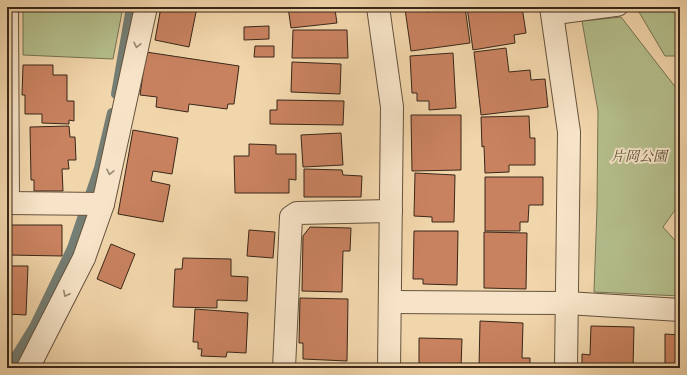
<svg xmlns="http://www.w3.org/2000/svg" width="687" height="375" viewBox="0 0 687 375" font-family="'Libre Bodoni','Noto Serif JP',serif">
<rect width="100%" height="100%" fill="#f2d6ab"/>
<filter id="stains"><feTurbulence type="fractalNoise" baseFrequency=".005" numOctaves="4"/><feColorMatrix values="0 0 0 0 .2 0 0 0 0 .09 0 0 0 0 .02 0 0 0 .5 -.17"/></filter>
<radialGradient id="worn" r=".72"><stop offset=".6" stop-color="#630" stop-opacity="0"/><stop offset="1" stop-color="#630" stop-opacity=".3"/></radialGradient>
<g fill="#b5bf8d" stroke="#767353">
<polygon points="23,7 123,7 113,59 23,55"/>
<polygon points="636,7 680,7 680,56 665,56"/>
<polygon points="621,17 680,93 680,203 663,227 680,246 680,296 594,292 597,208 598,111 582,21"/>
</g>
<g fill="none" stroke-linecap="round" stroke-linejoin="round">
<g stroke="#747e74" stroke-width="10">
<polyline points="116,94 131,7"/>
<polyline points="7,367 13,361 34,327 72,248 99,168 112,113"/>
</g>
</g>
<g fill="#c98260" stroke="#382719">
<polygon points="161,7 197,7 189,47 155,40"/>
<polygon points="288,7 348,7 349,9 335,10 337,23 291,28"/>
<polygon points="422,7 427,7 427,12 465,7 470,43 411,51 405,9"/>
<polygon points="467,7 522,7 526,33 514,35 515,43 473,50"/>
<polygon points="269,26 269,39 244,40 244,27"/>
<polygon points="293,30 347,30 348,58 292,58"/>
<polygon points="255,46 274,46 274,57 254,57"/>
<polygon points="506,48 509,72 530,70 531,80 545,79 548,107 481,115 474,52"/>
<polygon points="146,52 239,66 234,104 228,104 227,109 189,104 188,112 156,107 157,97 140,95"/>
<polygon points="453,53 456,108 429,110 429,101 417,101 417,93 412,93 410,56"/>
<polygon points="292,62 341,64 340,94 291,92"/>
<polygon points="23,65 53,65 53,75 67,75 67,101 74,101 74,121 69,120 69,124 42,123 42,114 25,114 25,95 22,95"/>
<polygon points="277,100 344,101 343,125 270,124 270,110 277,110"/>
<polygon points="411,115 461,115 461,170 412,171"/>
<polygon points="529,116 530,138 535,138 535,165 509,165 509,172 485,173 484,146 482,147 481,117"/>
<polygon points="69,126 70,137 75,137 76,160 68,160 69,169 62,169 63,191 34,191 34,180 31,180 30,127"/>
<polygon points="133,130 178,138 172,174 153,171 151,181 170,185 163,222 118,214"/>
<polygon points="341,133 343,165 303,167 301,135"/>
<polygon points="249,144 276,145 276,154 296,154 296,180 289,179 289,193 235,193 234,156 249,156"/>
<polygon points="304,169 342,170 343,175 362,176 361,197 304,197"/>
<polygon points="415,173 455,175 454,222 432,222 432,217 414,216"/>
<polygon points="485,177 543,177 543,205 529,205 528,222 520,222 520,231 485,231"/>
<polygon points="8,225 62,225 62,256 8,255"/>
<polygon points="310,227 351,228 350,251 343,251 342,292 302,291 303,236"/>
<polygon points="249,230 275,232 273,258 247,256"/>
<polygon points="414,231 458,231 457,285 423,284 423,279 413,279"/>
<polygon points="484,232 527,233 526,289 484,288"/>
<polygon points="111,244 135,254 121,289 97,279"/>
<polygon points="183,258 231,259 231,276 248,277 247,301 217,300 217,308 173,307 175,269 182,269"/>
<polygon points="7,266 28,266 26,315 7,314"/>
<polygon points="300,298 348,299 347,361 303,359 303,343 299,343"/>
<polygon points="195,309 248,313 246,353 227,352 226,357 201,356 202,349 198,349 198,342 193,342"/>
<polygon points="480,321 523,323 522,358 530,358 530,368 479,368"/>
<polygon points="591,326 634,327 633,368 582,368 582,354 590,355"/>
<polygon points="665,334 680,335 680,368 665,368"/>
<polygon points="419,338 462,339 461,368 419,368"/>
</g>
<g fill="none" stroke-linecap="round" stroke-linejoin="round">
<g stroke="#66533e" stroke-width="19">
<polyline id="service" points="552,16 619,7"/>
</g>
<g stroke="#66533e" stroke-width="24">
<g id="minor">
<polyline points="7,7 8,203"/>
<polyline points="378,7 392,107 389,368"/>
<polyline points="551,7 569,132 566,368"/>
<polyline points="7,203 103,204"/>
<polyline points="391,302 567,303 680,310"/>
<polyline points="28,368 84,258 103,204 146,7"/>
<polyline points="284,368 291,217 297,213 391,211"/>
</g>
</g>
<use href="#service" stroke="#f7e4c8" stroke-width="17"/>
<use href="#minor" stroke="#f7e4c8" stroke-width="22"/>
</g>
<defs><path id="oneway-chevron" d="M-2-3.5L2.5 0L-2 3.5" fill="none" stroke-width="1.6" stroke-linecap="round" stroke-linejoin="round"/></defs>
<g stroke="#988670">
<use href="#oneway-chevron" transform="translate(137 45) rotate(102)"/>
<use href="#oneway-chevron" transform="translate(110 172) rotate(102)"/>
<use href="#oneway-chevron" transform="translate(66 294) rotate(117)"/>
</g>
<g text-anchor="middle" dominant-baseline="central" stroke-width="4" stroke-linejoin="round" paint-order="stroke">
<g font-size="14" font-style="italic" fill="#574d36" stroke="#f7e4c8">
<text x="639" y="157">片岡公園</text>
</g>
</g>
<rect width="687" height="375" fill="none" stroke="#f2d6ab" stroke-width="24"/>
<rect x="8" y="8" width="671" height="359" fill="none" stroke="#382719" stroke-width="2"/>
<rect x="12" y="12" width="663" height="351" fill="none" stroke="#382719"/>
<rect width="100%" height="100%" filter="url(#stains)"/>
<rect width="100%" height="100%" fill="url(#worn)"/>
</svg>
